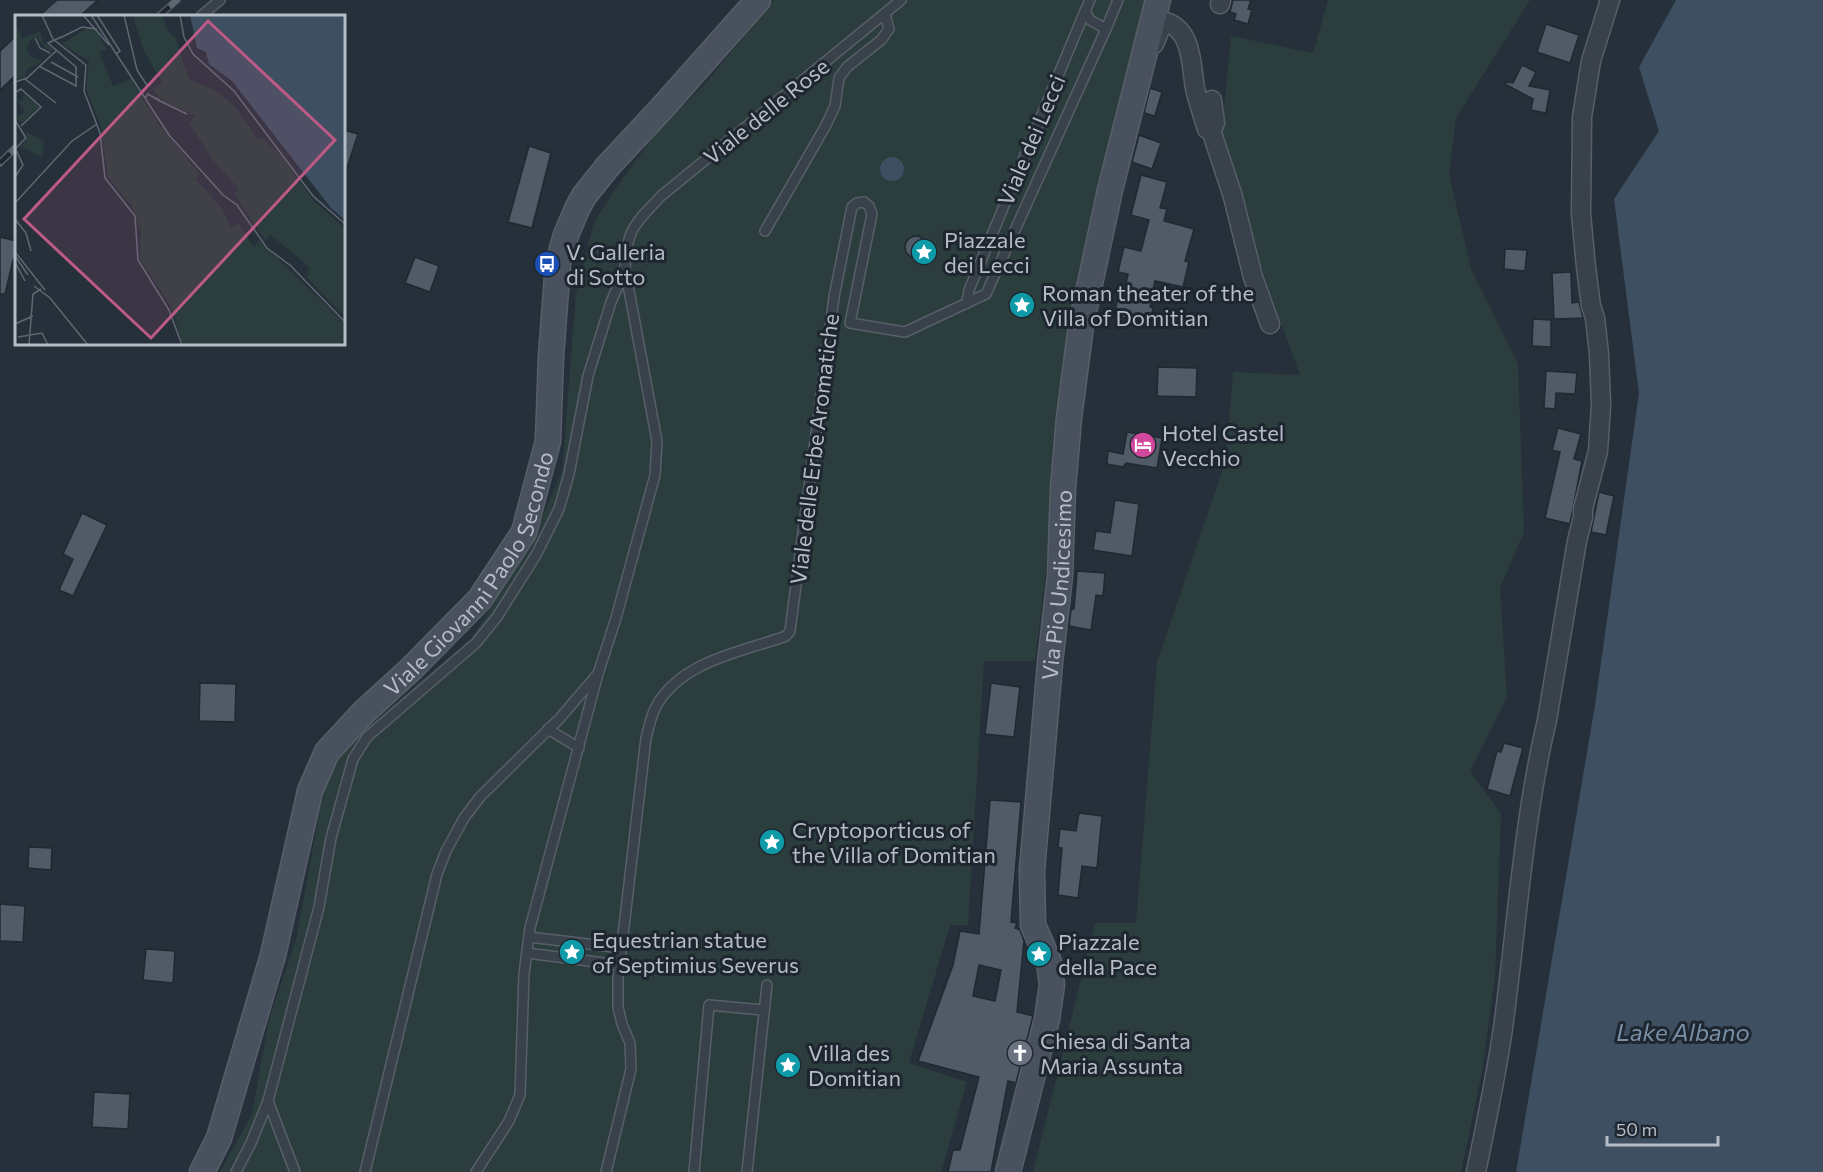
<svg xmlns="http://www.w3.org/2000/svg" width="1823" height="1172" viewBox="0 0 1823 1172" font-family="Commissioner,sans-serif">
<rect width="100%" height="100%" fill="#26303a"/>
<g fill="#2b3e3d">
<polygon points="774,0 1151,0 1087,236 1035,661 984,661 968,925 950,925 909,1063 967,1082 941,1172 220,1172 252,1114 269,1019 296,940 321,804 336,754 472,637 490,610 540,522 562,471 576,293 594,222 617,186 659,129 704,85"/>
<polygon points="1328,0 1530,0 1456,118 1449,174 1471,269 1518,364 1524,532 1500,588 1507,697 1470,771 1501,814 1495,977 1482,1072 1461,1172 1033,1172 1095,923 1136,923 1157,662 1226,460 1233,372 1300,375 1268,287 1221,141 1231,36 1313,53"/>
</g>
<g fill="#3d4f61">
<polygon points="1676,0 1823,0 1823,1172 1516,1172 1595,705 1639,393 1614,199 1659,131 1639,67"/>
<circle cx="892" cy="169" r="12"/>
</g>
<g fill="#515b67" stroke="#202831" stroke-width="1.5" fill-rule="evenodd">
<polygon points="57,0 98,0 80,16 39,16"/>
<polygon points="1233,0 1251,0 1248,9 1252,10 1248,24 1234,20 1236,14 1230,12"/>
<polygon points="1546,24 1579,35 1570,63 1537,52"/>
<polygon points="16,36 16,75 0,90 0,51"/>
<polygon points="1522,65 1536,72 1529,86 1550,90 1546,113 1531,110 1533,99 1505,84 1506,82 1513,83"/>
<polygon points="1150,88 1162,92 1155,116 1144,113"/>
<polygon points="344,130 358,134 346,171 344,171"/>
<polygon points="1139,135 1161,143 1152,169 1132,162"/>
<polygon points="529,146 551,153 532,228 508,222"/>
<polygon points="1141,175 1167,182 1160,208 1167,209 1164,221 1194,229 1185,261 1189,262 1183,287 1155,281 1150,307 1153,308 1150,322 1114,316 1118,297 1123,298 1128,274 1118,272 1124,247 1141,251 1149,220 1131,215"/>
<circle cx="916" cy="247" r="11"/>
<polygon points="0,237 16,241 16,261 13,260 5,294 0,294"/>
<polygon points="1505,249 1527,250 1525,271 1504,269"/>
<polygon points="415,257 439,266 430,292 405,283"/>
<polygon points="1571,272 1572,303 1579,302 1583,318 1554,319 1552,273"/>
<polygon points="1533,319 1551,320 1551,347 1532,346"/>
<polygon points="1158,367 1197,368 1196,397 1157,396"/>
<polygon points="1546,371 1577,373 1575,394 1556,393 1555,409 1544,408"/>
<polygon points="1558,428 1581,434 1574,459 1582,461 1570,524 1545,518 1560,452 1552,450"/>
<polygon points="1127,432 1162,438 1157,468 1126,463 1123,467 1107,464 1108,451 1123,454"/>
<polygon points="1599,492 1614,496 1606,535 1591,532"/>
<polygon points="1115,500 1139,504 1132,556 1093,550 1096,531 1110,533"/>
<polygon points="82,513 107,525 73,596 59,590 73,559 63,554"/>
<polygon points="1077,571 1105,573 1103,596 1096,595 1091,630 1069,626 1071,609 1074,609"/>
<polygon points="200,683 236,684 235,722 199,721"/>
<polygon points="991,683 1020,687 1014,737 985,734"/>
<polygon points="1504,743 1523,748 1510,796 1487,789 1497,751 1501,752"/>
<path d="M990,800l31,2 -10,120 6,1 -2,5 5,2 4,11 -7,71 16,4 -17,67 -8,-2 -17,91h-43l5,-22h7l19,-73 -61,-16 35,-96 7,-34 19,3zM979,965l22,5 -6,31 -22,-5z"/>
<polygon points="1079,813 1102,816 1097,868 1082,866 1078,898 1058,895 1062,848 1058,847 1060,829 1076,831"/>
<polygon points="29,847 52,848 51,870 28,868"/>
<polygon points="0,904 25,906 23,942 0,941"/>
<polygon points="146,949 175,951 173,983 143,980"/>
<polygon points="94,1092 130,1094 128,1129 92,1127"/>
</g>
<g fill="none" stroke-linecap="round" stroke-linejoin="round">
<g stroke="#575f68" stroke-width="12">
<g id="lane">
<polyline points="1090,0 1085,11 1090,20 1106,29"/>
<polyline points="201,16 220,0"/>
<polyline points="765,231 825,127 835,106 839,78 847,67 881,40 889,29 885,14"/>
<polyline points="967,303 969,290 1085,11"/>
<polyline points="548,729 579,748"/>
<polyline points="529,937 622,948"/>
<polyline points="527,953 620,965"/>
<polyline points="236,1172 251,1143 268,1101"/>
<polyline points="295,1172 268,1101 319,907 331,838 353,759 367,737 476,643 497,617 536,555 559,509 569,474 588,376 611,302 625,270"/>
<polyline points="365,1172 437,874 446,851 464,818 480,797 560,718 596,676"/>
<path d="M476,1172l33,-51 11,-26 4,-121 6,-46 68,-254 18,-56 39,-143 2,-34 -32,-172c2,-41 9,-44 36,-73l240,-196"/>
<path d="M606,1172l25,-103 -1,-26 -8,-19 -4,-17v-29l28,-240c3,-11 5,-24 12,-35 27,-43 84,-51 128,-67l4,-5 44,-334 18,-90 5,-4 7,-1 5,4 3,8 -22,109 55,9 81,-38 120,-265 12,-29"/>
<polyline points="694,1172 709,1005 763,1010"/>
<polyline points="747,1172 767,985"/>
</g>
</g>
<g stroke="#575f68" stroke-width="21">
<g id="street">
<polyline points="1220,4 1221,0"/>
<path d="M1154,44l7,-17 5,-5c27,9 25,44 29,66 3,14 8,28 12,41l4,1 4,-7 -3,-23"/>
<polyline points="1211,130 1233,197 1253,277 1270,324"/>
<path d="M1476,1172c10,-48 20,-95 27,-144 14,-102 20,-207 44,-308l30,-179 6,-24v-8l15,-58 3,-46 -2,-51 -4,-36 -4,-12 -5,-39 -5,-53 1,-97 9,-56 19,-61"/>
</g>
</g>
<g stroke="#575f68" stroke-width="27">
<g id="secondary">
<path id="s1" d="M202,1172l17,-34 54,-183 37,-164 17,-39 37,-40 47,-43 69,-70 44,-67 24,-91 3,-85 7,-93 8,-28 11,-26 7,-13 24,-30 55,-59 95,-107"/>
<path id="s2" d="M1008,1172l39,-153 5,-34 -3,-23 -16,-37 -1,-55 18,-207 10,-87 3,-87 6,-71 12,-92 29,-136 48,-190"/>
</g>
</g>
<use href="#lane" stroke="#39414a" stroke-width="9"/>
<use href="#street" stroke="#39414a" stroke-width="18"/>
<use href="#secondary" stroke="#48515d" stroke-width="24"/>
<g stroke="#5c6671" stroke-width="7">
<g id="rail">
<polyline points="159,16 177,0"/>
<polyline points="0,163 16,147"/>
</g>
</g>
<use href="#rail" stroke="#1e262f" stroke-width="4.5" stroke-dasharray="14" stroke-linecap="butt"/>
</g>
<defs>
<g id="sight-disc" transform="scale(1.35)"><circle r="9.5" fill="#0f9aa8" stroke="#1e262f"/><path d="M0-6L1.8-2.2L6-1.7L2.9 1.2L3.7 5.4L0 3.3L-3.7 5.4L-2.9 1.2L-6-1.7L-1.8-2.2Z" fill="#fff"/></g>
<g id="bus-disc" transform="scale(1.35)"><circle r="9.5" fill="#1a4fb4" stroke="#1e262f"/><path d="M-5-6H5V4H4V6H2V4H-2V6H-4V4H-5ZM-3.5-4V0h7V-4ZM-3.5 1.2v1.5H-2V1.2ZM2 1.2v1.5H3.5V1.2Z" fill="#fff"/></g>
<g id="hotel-disc" transform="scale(1.35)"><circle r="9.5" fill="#d1479c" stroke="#1e262f"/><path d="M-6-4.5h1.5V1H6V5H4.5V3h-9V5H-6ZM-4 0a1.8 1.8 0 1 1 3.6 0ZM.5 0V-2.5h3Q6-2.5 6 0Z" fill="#fff"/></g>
<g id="church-disc" transform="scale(1.35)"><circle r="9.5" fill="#6b7280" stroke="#1e262f"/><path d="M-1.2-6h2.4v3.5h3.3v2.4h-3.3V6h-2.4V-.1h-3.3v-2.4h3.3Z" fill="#fff"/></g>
</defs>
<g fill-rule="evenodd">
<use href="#sight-disc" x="924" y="252"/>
<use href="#bus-disc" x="547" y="264"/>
<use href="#sight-disc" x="1022" y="305"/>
<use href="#hotel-disc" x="1143" y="445"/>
<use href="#sight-disc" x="772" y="842"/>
<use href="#sight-disc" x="572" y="952"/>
<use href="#sight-disc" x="1039" y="954"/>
<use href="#church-disc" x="1020" y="1053"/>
<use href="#sight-disc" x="788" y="1065"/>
</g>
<g text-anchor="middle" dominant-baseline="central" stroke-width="6" stroke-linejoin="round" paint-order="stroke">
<g font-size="22" fill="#b5bcc6" stroke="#1e262f">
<text transform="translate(766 111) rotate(-39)">Viale delle Rose</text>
<text transform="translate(1031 140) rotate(-67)">Viale dei Lecci</text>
<text transform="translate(814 449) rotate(-83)">Viale delle Erbe Aromatiche</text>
<text stroke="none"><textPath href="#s1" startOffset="672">Viale Giovanni Paolo Secondo</textPath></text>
<text stroke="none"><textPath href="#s2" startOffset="597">Via Pio Undicesimo</textPath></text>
</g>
<g font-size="22" fill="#b5bcc6" stroke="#1e262f" text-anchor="start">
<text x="944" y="239">Piazzale<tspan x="944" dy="25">dei Lecci</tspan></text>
<text x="566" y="251">V. Galleria<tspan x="566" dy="25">di Sotto</tspan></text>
<text x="1042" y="292">Roman theater of the<tspan x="1042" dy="25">Villa of Domitian</tspan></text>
<text x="1162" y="432">Hotel Castel<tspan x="1162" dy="25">Vecchio</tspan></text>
<text x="792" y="829">Cryptoporticus of<tspan x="792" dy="25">the Villa of Domitian</tspan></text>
<text x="592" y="939">Equestrian statue<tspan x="592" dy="25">of Septimius Severus</tspan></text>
<text x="1058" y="941">Piazzale<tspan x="1058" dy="25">della Pace</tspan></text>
<text x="1040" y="1040">Chiesa di Santa<tspan x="1040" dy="25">Maria Assunta</tspan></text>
<text x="808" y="1052">Villa des<tspan x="808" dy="25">Domitian</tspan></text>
</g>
<g font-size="24" font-style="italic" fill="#798fa6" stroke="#1e262f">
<text x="1683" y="1031">Lake Albano</text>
</g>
</g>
<g transform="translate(15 15)">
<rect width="330" height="330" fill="#26303a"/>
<path d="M118,0h29l6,17 7,5 14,42 28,12 19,17 20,29 8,2 17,17 33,45 31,27v89l-38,-39 2,-11 -38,-32 -6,5 -30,-46 4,-5 -26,-29 -24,-37 7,-7 -33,-15 -11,-12 10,-7 -19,-33zM0,7l7,17 18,-8 3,11 11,7 -5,2 -13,-14 -5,2 -5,11 5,7 11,4 -16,9 -1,7 -10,3zM72,13l9,2 11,19 -8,3 14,34 18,-7 28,46 41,49 -5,5 27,29 9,20 8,-4 15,24 5,-8 86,84v21h-162l-13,-41 -30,-45 1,-27 -9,-26 -24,-29 -7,-51 -15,-37 3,-28 -27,-17zM9,79l15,13 -17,16 -6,-5 9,-6 -10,-14 7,4zM11,116l18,11 -2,16 -21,-12 7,-7z" fill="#2b3e3d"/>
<path d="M175,0h155v205l-14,-12 -99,-127 -23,-17 -3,-12 -9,-4z" fill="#3d4f61"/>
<path fill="none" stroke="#5f6872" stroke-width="1.5" d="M27,0l11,24 33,26 -2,26 16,42 5,45 30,38 3,44 31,50 13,35M68,0l26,30M76,0l78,120 54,60 14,10 30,43 24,18 54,56M82,0l23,36 -4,3M109,0l13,55 11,17M165,0l4,22 9,17 41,37 79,105 32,28M20,23l5,10 10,5M45,23l22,-11 15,2M36,47l27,15M24,51l37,20v-19l-28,-24 13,-6M10,64l31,24M0,67l12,-4 30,-28M1,77l5,-3 20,18 -20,19M130,83l3,-4 12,7 -3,-3M145,86l27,13M0,105l11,18 -11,11M0,133l8,17 -8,12M0,188l57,-62 25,-17M0,204l11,14 5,18M0,237l30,38M0,241l13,19M0,247l10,19M19,271l16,12 38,47M0,309l18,-8M3,322l24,-4 6,12M14,330l4,-51 8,-5"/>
<path fill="#bd5a86" fill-opacity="0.15" stroke="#bd5a86" stroke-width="3" d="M193,6l127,119 -184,198 -127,-119z"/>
<rect width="330" height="330" fill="none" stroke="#b5bcc6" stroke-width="3"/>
</g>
<path d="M1607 1136v9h111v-9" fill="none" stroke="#b5bcc6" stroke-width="3"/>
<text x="1616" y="1136" font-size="18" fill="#b5bcc6" stroke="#1e262f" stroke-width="4.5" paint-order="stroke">50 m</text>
</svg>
